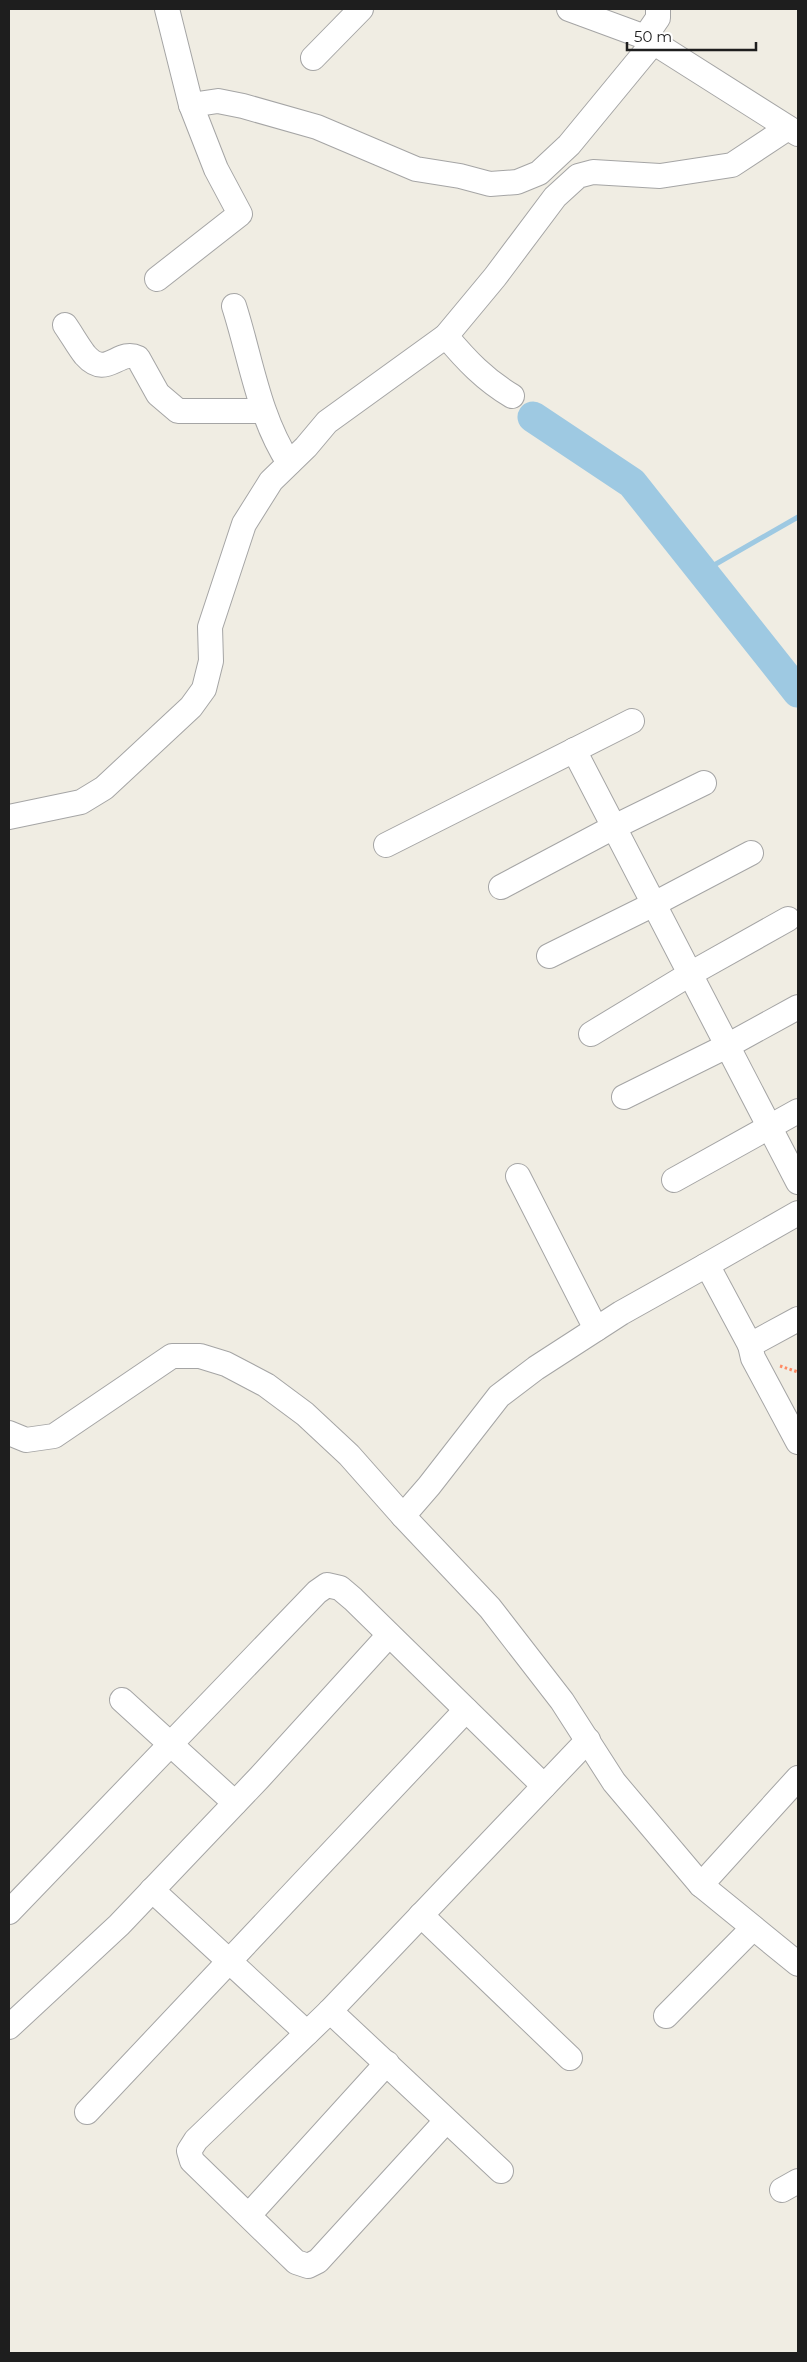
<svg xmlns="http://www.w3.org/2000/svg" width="807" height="2362" viewBox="0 0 807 2362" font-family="Montserrat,sans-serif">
<rect width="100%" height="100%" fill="#f0ede3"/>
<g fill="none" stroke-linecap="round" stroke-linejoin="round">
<polyline stroke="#9ec9e2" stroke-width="5" points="702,572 798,517"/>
<polyline stroke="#9ec9e2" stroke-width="31" points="533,417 632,483 798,692"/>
<g stroke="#a5a5a5" stroke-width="26">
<g id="minor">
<polyline points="569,9 645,37 798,134"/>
<polyline points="645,37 658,18 658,9"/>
<polyline points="313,58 361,9"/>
<polyline points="191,105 218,101 243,106 317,127 416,169 460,176 490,184 517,182 539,173 569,145 653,43"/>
<polyline points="157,279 240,214 216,169 191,105 167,9"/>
<path d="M234,306c17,53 24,109 55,157"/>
<path d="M65,325c7,10 13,21 20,30 22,25 33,-7 53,3l20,36 20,17h85"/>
<path d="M446,336c20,24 39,44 66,60"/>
<polyline points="574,750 798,1182"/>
<polyline points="9,817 81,802 104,788 191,707 204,689 211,661 210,627 244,524 271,481 306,447 327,422 446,336 495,277 555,197 578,176 593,172 660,176 732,165 788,128"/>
<polyline points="386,845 632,721"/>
<polyline points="501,887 614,827 704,783"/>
<polyline points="549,956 654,904 751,853"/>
<polyline points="591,1034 690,974 788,919"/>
<polyline points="624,1097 727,1046 798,1007"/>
<polyline points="518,1176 596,1329"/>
<polyline points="674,1180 798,1111"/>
<polyline points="705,1266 798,1213"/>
<polyline points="798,1319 750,1345 753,1358 798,1442"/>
<polyline points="9,1433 26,1440 54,1436 172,1356 200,1356 226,1364 266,1385 305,1414 349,1455 403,1516 490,1608 562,1701 614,1782 701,1885 798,1964"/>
<polyline points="403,1516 429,1486 499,1396 536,1368 621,1313 705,1266 712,1274 750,1345"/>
<polyline points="122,1700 235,1803"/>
<polyline points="701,1885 798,1778"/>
<polyline points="152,1890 307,2033"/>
<polyline points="9,1912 317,1592 327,1585 340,1588 353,1599 544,1786"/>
<polyline points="421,1915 570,2058"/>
<polyline points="330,2011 501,2171"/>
<polyline points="666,2016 753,1928"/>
<polyline points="9,2027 119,1925 259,1778 389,1635"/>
<polyline points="87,2112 466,1710"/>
<polyline points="446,2121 318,2261 308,2266 296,2262 192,2161 189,2151 196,2140 330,2011 588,1740"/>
<polyline points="782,2190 798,2181"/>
<polyline points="249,2215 387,2063"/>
</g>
</g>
<polyline stroke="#ff8a64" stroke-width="3" stroke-dasharray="2.5 2.5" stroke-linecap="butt" points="780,1366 798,1372"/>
<use href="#minor" stroke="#fff" stroke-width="24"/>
</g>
<rect width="807" height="2362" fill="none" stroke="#1e1e1e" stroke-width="20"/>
<path d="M627 42v8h129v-8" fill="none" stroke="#1e1e1e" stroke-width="2.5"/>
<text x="634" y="42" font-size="15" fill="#1e1e1e" stroke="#ffffff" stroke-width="4" paint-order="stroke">50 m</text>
</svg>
